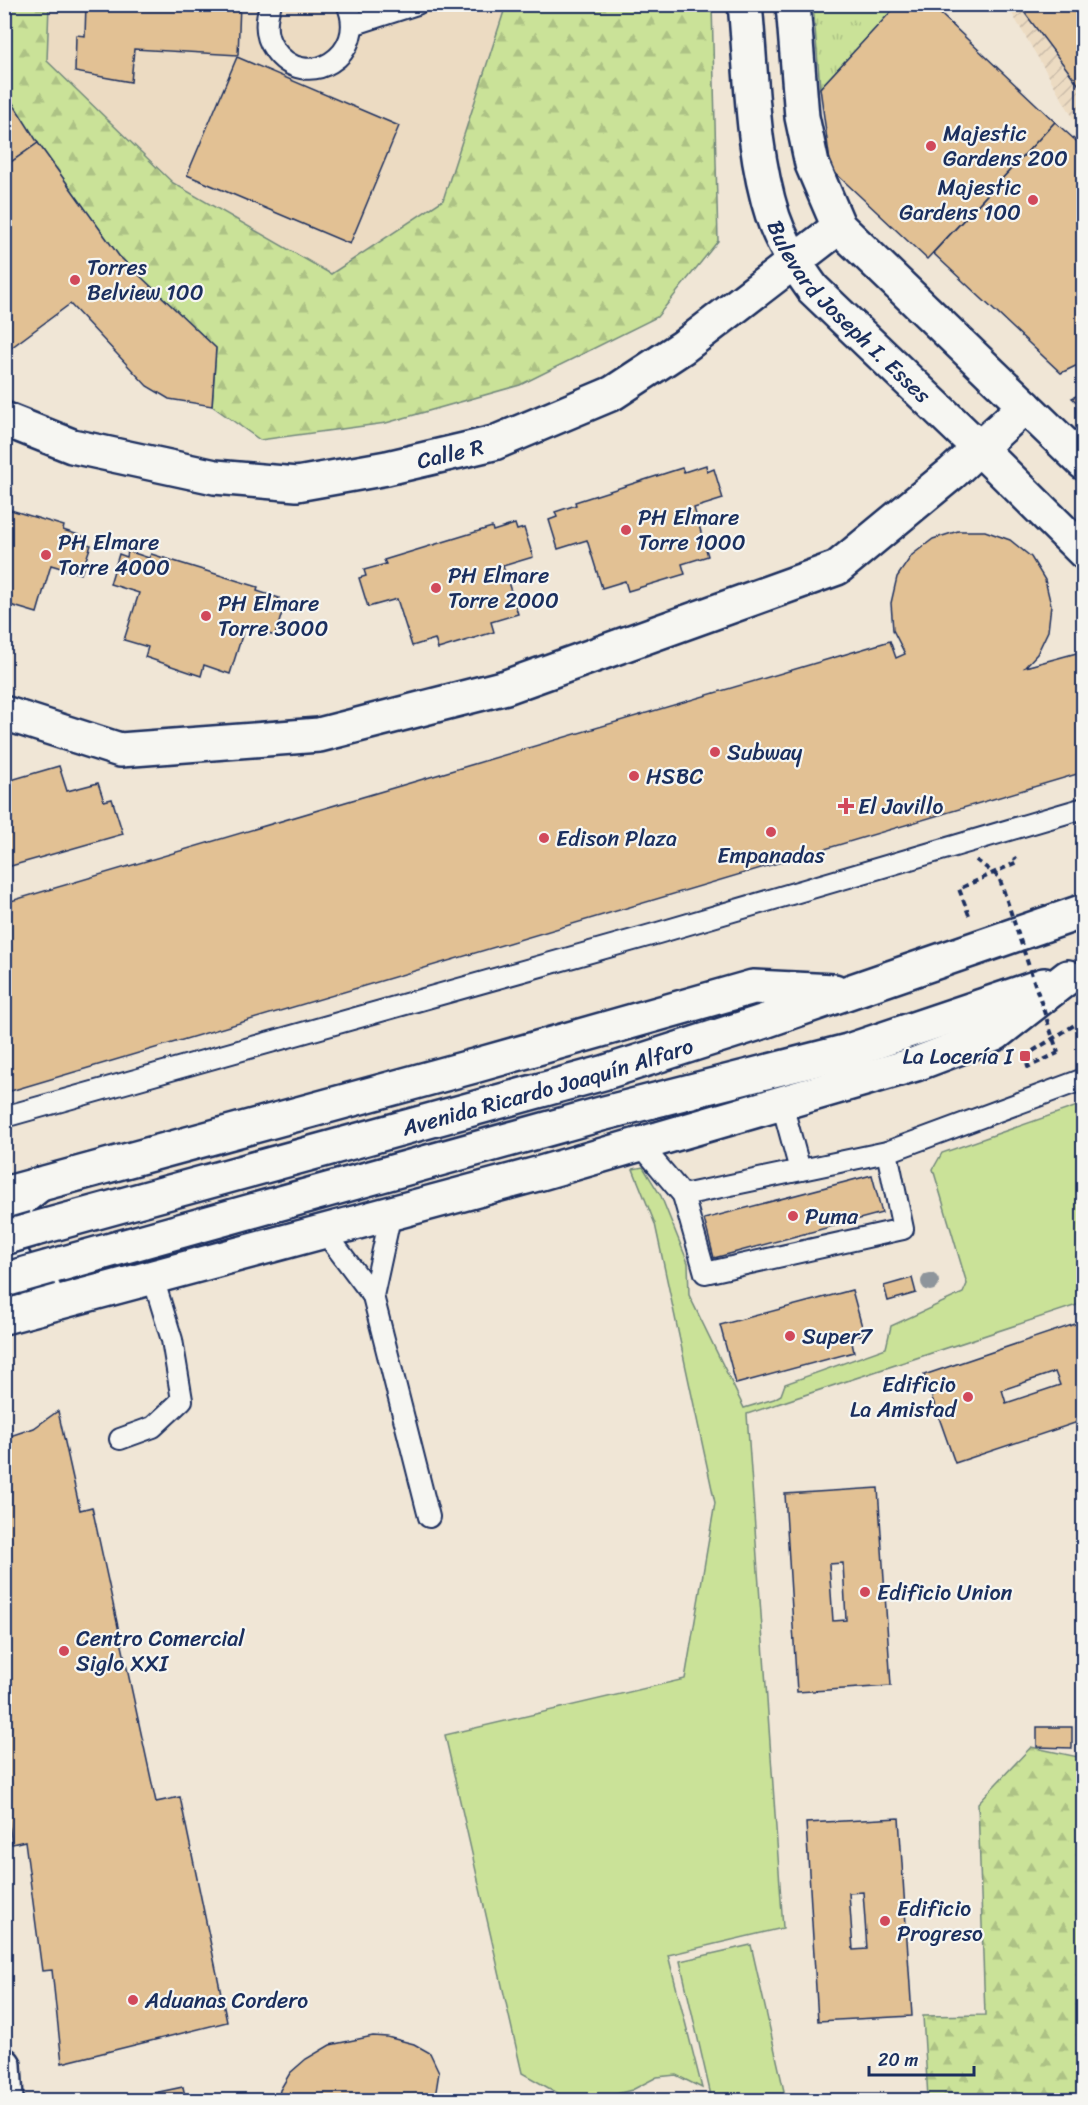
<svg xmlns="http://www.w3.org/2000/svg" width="1088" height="2105" viewBox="0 0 1088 2105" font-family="Sriracha,sans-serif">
<defs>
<pattern id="industrial-furrows" width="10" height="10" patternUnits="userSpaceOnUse" patternTransform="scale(1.5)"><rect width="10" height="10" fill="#ecdbc2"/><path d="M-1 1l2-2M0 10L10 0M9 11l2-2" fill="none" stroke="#cabca9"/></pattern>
<pattern id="forest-firs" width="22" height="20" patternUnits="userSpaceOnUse" patternTransform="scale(1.5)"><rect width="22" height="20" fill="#cae298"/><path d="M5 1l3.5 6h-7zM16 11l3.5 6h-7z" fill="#adc285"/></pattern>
<pattern id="park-tufts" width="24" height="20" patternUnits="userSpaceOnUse" patternTransform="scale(1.5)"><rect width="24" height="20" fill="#cae298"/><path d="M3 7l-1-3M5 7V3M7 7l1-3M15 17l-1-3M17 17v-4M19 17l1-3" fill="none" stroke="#adc285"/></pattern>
</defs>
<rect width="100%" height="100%" fill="#f0e6d6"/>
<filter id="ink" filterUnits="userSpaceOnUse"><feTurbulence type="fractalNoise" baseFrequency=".0167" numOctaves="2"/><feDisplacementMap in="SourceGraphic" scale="12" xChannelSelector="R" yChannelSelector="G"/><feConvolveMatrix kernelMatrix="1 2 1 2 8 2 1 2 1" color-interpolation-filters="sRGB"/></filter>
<g filter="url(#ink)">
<polygon fill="#ecdbc2" points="49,5 506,5 443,200 331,274 173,183 47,61"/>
<polygon fill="url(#industrial-furrows)" points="1007,5 1083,5 1083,134 1081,131"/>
<g fill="#cae298" stroke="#72887b" stroke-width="1.5">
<polygon points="1083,1104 1083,1303 747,1414 783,1928 668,1955 702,2088 676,2075 657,2077 632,2090 608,2096 586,2098 561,2095 522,2073 445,1735 685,1679 715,1503 655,1224 633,1169 643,1167 661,1196 688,1263 689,1295 744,1408 774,1399 781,1395 785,1384 886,1348 891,1326 963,1293 967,1284 933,1169 942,1153"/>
<polygon points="751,1945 786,2100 712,2100 680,1961"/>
</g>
<g fill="url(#forest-firs)" stroke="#72887b" stroke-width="1.5">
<polygon points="4,5 49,5 47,61 173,183 331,274 443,200 506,5 712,5 718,241 657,317 520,385 386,423 260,440 212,406 216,348 119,256 38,143 12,102 5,86"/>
<polygon points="1031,1747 1083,1758 1083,2100 917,2100 928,2098 923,2016 985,2015 978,1803"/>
</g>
<polygon fill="url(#park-tufts)" stroke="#72887b" stroke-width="1.5" points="813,4 898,5 820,88"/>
<g fill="#e2c194" stroke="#1b2f5e" stroke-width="1.5" fill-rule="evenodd">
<polygon points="240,4 238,55 134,49 131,82 75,72 76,35 85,36 86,4"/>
<polygon points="898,4 930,4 1055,122 927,259 831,169 820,88"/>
<polygon points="1018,4 1084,4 1084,92"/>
<polygon points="237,57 399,126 350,244 187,175"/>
<polygon points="4,86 12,102 38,143 4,167"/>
<polygon points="1055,122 1084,148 1084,362 1061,373 933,253"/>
<polygon points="38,143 119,256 216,348 212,406 169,399 147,386 70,304 4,353 4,167"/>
<polygon points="1084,392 1084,409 1072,398"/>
<polygon points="706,465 707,472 714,469 723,499 694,508 708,556 682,564 685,574 628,591 625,581 602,588 587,540 558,549 549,520 557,517 555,512 576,505 575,502 682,468 684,472"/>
<polygon points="4,508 64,526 63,530 85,537 83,543 91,545 81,574 51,565 37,613 10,605 7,614 4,614"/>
<polygon points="515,524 517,530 524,528 533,557 503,566 518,614 491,622 494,632 438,649 435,639 412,646 397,599 368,607 359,578 366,576 364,570 386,564 384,560 492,527 493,531"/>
<polygon points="958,531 985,531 1010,540 1031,557 1045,580 1051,605 1048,631 1037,654 1025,667 1084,651 1084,772 4,1093 4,903 890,641 896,658 905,654 893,630 891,603 897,577 912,555 933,539"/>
<polygon points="128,551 149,558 151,554 258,587 257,591 279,598 277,604 284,606 275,636 245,626 230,674 204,665 201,676 145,657 148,647 124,640 139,593 110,584 119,554 127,557"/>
<polygon points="59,766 67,791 98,783 104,801 112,799 123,834 4,868 4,782"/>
<polygon points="872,1175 882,1213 714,1258 704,1219"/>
<polygon points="912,1278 916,1293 888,1301 884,1286"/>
<polygon points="852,1290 864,1334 851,1338 854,1352 736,1384 720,1325"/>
<path d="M1084,1321v99l-129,43 -31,-88zM1055,1372l5,13 -54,18 -4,-13z"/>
<polygon points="58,1411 80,1510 92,1507 156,1802 180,1797 227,2022 62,2063 52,1970 42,1971 25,1841 12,1844 4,1791 4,1438 34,1428"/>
<path d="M878,1488l13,198 -94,6 -12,-198zM843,1563l3,57 -13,1 -4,-57z"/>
<polygon points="1037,1727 1072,1727 1072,1748 1037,1747"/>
<path d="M899,1818l13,198 -94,5 -12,-198zM863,1892l4,57 -14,1 -4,-57z"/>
<polygon points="373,2036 387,2037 414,2044 430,2053 439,2072 436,2091 430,2100 278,2100 280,2090 290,2073 306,2059 330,2045"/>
<polygon points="183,2087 186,2100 121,2100"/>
</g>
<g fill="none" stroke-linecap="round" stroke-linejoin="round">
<g stroke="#1b2f5e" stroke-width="24">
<g id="lane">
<path d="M271,4c-6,16 -7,31 3,45 31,45 96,6 73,-45"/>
<polyline points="352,25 417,4"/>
<polyline points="782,1104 800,1170"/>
<polyline points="4,1117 658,933 1084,808"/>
<polyline points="639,1143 683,1195 887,1152 1084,1079"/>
<polyline points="683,1195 705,1273 903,1229 887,1152"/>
<polyline points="324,1231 373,1296 429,1517"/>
<polyline points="373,1296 391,1213"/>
<polyline points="120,1439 153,1427 182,1400 172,1340 153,1278"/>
</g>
</g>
<g stroke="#1b2f5e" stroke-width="38">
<g id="street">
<path id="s1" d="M745,4c7,71 6,145 28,213 9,27 24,50 40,72l166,159 105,104"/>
<polyline points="793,4 802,117 812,164 839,227 1084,463"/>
<path id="s2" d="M4,419l68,27 143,31 82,7 90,-16 107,-25 119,-50 70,-46 156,-120"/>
<polyline points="4,713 120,750 319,735 506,687 837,568 952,473 1025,406"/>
</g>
</g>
<g stroke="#1b2f5e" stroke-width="38">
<polyline id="secondary" points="4,2065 6,2100"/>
</g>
<g stroke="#1b2f5e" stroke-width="38">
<g id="primary">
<polyline points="40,1184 19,1201 8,1226 10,1253 24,1277 44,1290"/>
<polyline points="4,1194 474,1066 753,987 834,991"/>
<path id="s3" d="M35,1229l568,-156 153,-49 328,-113"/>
<polyline points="50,1267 601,1114 848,1051 1044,985"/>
<polyline points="4,1317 541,1173 916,1064 995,1034 1068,977"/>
</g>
</g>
<g stroke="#1b2f5e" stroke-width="4" stroke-dasharray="6 4.5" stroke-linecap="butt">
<polyline points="969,915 959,889 1017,862 1014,857"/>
<polyline points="1033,1051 1084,1019"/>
<polyline points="1027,1055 1025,1056 1028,1067 1058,1053"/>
</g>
<use href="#lane" stroke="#f6f6f2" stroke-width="20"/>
<use href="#street" stroke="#f6f6f2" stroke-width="33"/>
<use href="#secondary" stroke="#f6f6f2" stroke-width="33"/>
<use href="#primary" stroke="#f6f6f2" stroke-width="33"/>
<g stroke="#1b2f5e" stroke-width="38" stroke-linecap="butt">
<g id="primary-bridge">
<polyline points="4,1238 35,1229"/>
<polyline points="4,1280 50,1267"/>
</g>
</g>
<polyline stroke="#1b2f5e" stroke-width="4" stroke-dasharray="6 4.5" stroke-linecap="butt" points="976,860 999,877 1058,1053"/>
<use href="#primary-bridge" stroke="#f6f6f2" stroke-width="33"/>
</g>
<circle fill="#8e959b" cx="930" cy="1282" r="9"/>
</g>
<g fill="#d1495b" stroke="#f6f6f2" stroke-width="2">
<circle cx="931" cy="146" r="6"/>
<circle cx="1033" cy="200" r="6"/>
<circle cx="75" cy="280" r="6"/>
<circle cx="626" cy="530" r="6"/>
<circle cx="46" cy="555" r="6"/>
<circle cx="436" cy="588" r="6"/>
<circle cx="206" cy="616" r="6"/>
<circle cx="715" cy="752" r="6"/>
<circle cx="634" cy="776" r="6"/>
<path d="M843 797h6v6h6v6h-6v6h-6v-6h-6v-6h6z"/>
<circle cx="771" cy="832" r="6"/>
<circle cx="544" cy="838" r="6"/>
<rect x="1019" y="1050" width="12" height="12" rx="3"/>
<circle cx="793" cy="1216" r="6"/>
<circle cx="790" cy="1336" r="6"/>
<circle cx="968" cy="1397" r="6"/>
<circle cx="865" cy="1592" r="6"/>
<circle cx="64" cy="1651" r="6"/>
<circle cx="885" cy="1921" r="6"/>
<circle cx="133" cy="2000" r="6"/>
</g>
<g text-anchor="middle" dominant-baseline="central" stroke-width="4.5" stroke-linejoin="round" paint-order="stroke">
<g font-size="22" fill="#1b2f5e" stroke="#f6f6f2" text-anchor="start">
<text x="943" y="133">Majestic<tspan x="943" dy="25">Gardens 200</tspan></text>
<text x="1021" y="187" text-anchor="end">Majestic<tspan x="1021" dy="25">Gardens 100</tspan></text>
<text x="87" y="267">Torres<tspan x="87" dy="25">Belview 100</tspan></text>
<text x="638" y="517">PH Elmare<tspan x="638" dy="25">Torre 1000</tspan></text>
<text x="58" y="542">PH Elmare<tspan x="58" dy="25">Torre 4000</tspan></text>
<text x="448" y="575">PH Elmare<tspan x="448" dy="25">Torre 2000</tspan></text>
<text x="218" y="603">PH Elmare<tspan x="218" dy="25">Torre 3000</tspan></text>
<text x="727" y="752">Subway</text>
<text x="646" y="776">HSBC</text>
<text x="858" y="806">El Javillo</text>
<text x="556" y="838">Edison Plaza</text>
<text x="771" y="855" text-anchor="middle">Empanadas</text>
<text x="1013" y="1056" text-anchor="end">La Locería I</text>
<text x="805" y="1216">Puma</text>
<text x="802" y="1336">Super7</text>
<text x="956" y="1384" text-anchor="end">Edificio<tspan x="956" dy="25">La Amistad</tspan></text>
<text x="877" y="1592">Edificio Union</text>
<text x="76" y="1638">Centro Comercial<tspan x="76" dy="25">Siglo XXI</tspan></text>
<text x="897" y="1908">Edificio<tspan x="897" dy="25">Progreso</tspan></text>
<text x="145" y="2000">Aduanas Cordero</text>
</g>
<g font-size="22" fill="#1b2f5e" stroke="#f6f6f2">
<text stroke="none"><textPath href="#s1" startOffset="338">Bulevard Joseph I. Esses</textPath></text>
<text stroke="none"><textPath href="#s2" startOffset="458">Calle R</textPath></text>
<text stroke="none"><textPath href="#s3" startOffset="532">Avenida Ricardo Joaquín Alfaro</textPath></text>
</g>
</g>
<rect width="1088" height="2105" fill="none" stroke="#f6f6f2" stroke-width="24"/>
<rect x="12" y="12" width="1064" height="2081" fill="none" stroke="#1b2f5e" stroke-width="2" filter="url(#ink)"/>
<path d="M869 2066v9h105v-9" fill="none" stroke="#1b2f5e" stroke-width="3"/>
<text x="878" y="2066" font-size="18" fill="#1b2f5e" stroke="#f6f6f2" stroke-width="4.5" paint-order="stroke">20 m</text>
</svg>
